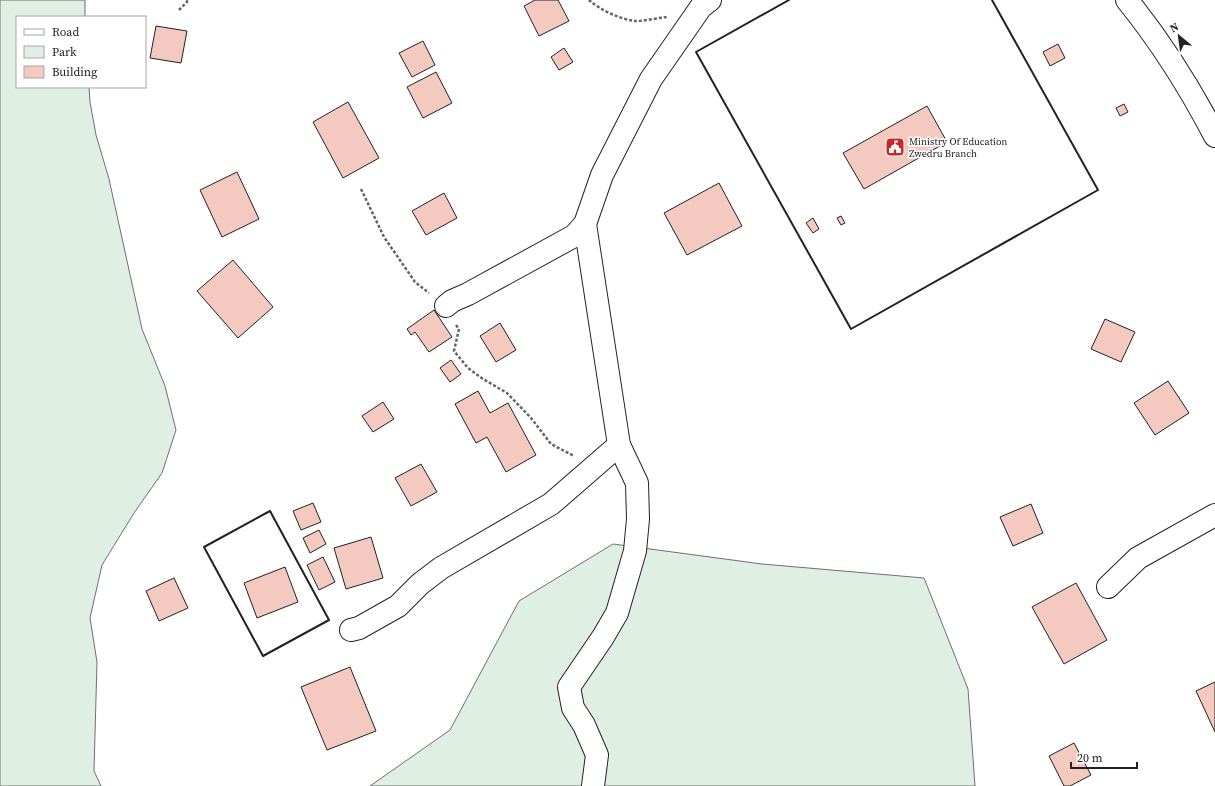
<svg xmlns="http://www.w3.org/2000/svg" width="1215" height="786" viewBox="0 0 1215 786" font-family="'Source Serif 4',serif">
<rect width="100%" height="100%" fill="#fff"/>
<g fill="#e0efe3" stroke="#6f6f6f">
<polygon points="0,0 85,0 85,17 17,17 17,87 89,87 90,102 96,135 109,179 142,329 165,386 176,430 162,473 134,513 102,565 90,618 97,662 94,771 101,786 0,786"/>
<polygon points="613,544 762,564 924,578 968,689 975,786 370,786 450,730 519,601"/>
</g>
<g fill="#f3c9c0" stroke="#222">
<polygon points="535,0 558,0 569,21 539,36 524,6"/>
<polygon points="156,26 187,31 181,63 150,58"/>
<polygon points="423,41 435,65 412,77 399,53"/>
<polygon points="1058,44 1065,58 1050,66 1043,52"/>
<polygon points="564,48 573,62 559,70 551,57"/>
<polygon points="436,72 452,103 423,118 407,87"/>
<polygon points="348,102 379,158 343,178 313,122"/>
<polygon points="1124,104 1128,112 1120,116 1116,108"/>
<polygon points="927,106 947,142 864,189 843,153"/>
<polygon points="237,172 259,219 222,237 200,190"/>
<polygon points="719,183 742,226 687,255 664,213"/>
<polygon points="444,193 457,218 426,235 412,211"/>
<polygon points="841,216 845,223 841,225 837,218"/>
<polygon points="813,218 819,229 813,233 806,223"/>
<polygon points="233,260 273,307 238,338 197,291"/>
<polygon points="434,310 452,337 429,352 415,332 411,335 407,329"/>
<polygon points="1105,319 1135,332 1121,362 1091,349"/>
<polygon points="500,323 516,350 496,362 480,336"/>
<polygon points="451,360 461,374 450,382 440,368"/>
<polygon points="1168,381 1189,413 1155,435 1134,403"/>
<polygon points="478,391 490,413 508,403 536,455 506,472 487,437 476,443 455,404"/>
<polygon points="383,402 394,419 373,432 362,416"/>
<polygon points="421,464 437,492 411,506 395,478"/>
<polygon points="313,503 321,522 301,530 293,511"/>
<polygon points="1031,504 1043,533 1013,546 1000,517"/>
<polygon points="319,530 326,544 310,553 303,538"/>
<polygon points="371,537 383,578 346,589 334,548"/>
<polygon points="323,557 335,582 319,590 307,565"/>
<polygon points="285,567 298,602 257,618 244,583"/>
<polygon points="174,578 188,608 159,621 146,591"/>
<polygon points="1076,583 1107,640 1064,664 1032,607"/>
<polygon points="350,667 376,731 327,750 301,687"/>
<polygon points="1215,682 1215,732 1196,691"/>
<polygon points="1074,743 1091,775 1070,786 1064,786 1049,756"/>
</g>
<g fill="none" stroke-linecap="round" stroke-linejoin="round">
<g stroke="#222" stroke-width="24">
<g id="minor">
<polyline points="446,306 452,301 468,294 574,236 585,224"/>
<polyline points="1108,587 1138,558 1215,515"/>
<polyline points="351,630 359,628 398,606 420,584 441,568 551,504 619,445"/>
<polyline points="593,786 597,755 584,725 573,708 569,687 603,637 617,613 635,551 638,519 637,483 619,445 585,224 602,175 651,79 701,7 710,0"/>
</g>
</g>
<g stroke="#222" stroke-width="24">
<path id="highway" d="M1127,0c34,42 63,88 88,136"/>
</g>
<g stroke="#646464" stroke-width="2.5" stroke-dasharray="3 2" stroke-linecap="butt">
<path d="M589,0c11,10 31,19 46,21 10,0 22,-3 32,-4"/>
<polyline points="179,10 187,2 187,0"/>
<polyline points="361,189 384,237 415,282 429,293"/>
<polyline points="456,325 459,329 454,351 468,368 483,379 507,393 531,418 551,444 574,456"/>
</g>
<use href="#minor" stroke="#fff" stroke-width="22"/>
<use href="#highway" stroke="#fff" stroke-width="22"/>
<g stroke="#222" stroke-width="2">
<polyline points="789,0 696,52 851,329 1098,190 992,0"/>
<polygon points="270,511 329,620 263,656 204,547"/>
</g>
</g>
<defs>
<g id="civic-square" transform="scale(1)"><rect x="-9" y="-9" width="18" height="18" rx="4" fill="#c62828" stroke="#fff"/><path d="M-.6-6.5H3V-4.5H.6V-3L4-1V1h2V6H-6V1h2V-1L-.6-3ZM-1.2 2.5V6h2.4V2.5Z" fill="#fff"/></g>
</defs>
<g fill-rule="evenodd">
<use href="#civic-square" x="895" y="147"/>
</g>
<g text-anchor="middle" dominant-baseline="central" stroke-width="3" stroke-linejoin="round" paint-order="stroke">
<g font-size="10" fill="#222" stroke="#fff" text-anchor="start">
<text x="909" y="141">Ministry Of Education<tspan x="909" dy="12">Zwedru Branch</tspan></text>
</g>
</g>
<rect x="16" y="16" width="130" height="72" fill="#ffffff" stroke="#a7a7a7"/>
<rect x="24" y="29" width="20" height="6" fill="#ffffff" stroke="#a7a7a7"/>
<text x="52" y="36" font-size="12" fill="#222222">Road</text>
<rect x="24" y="46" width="20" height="12" fill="#e0efe3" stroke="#a7a7a7"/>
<text x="52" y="56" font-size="12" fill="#222222">Park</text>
<rect x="24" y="66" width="20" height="12" fill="#f3c9c0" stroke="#a7a7a7"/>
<text x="52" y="76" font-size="12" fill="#222222">Building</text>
<g transform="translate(1179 36) rotate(331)" stroke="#ffffff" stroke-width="3" paint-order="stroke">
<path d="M0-3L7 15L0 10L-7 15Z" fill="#222222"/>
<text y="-6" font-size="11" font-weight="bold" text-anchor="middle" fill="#222222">N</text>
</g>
<path d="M1071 762v6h66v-6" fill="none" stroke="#222222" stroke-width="2"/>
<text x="1077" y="762" font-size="12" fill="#222222" stroke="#ffffff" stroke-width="3" paint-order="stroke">20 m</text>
</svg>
